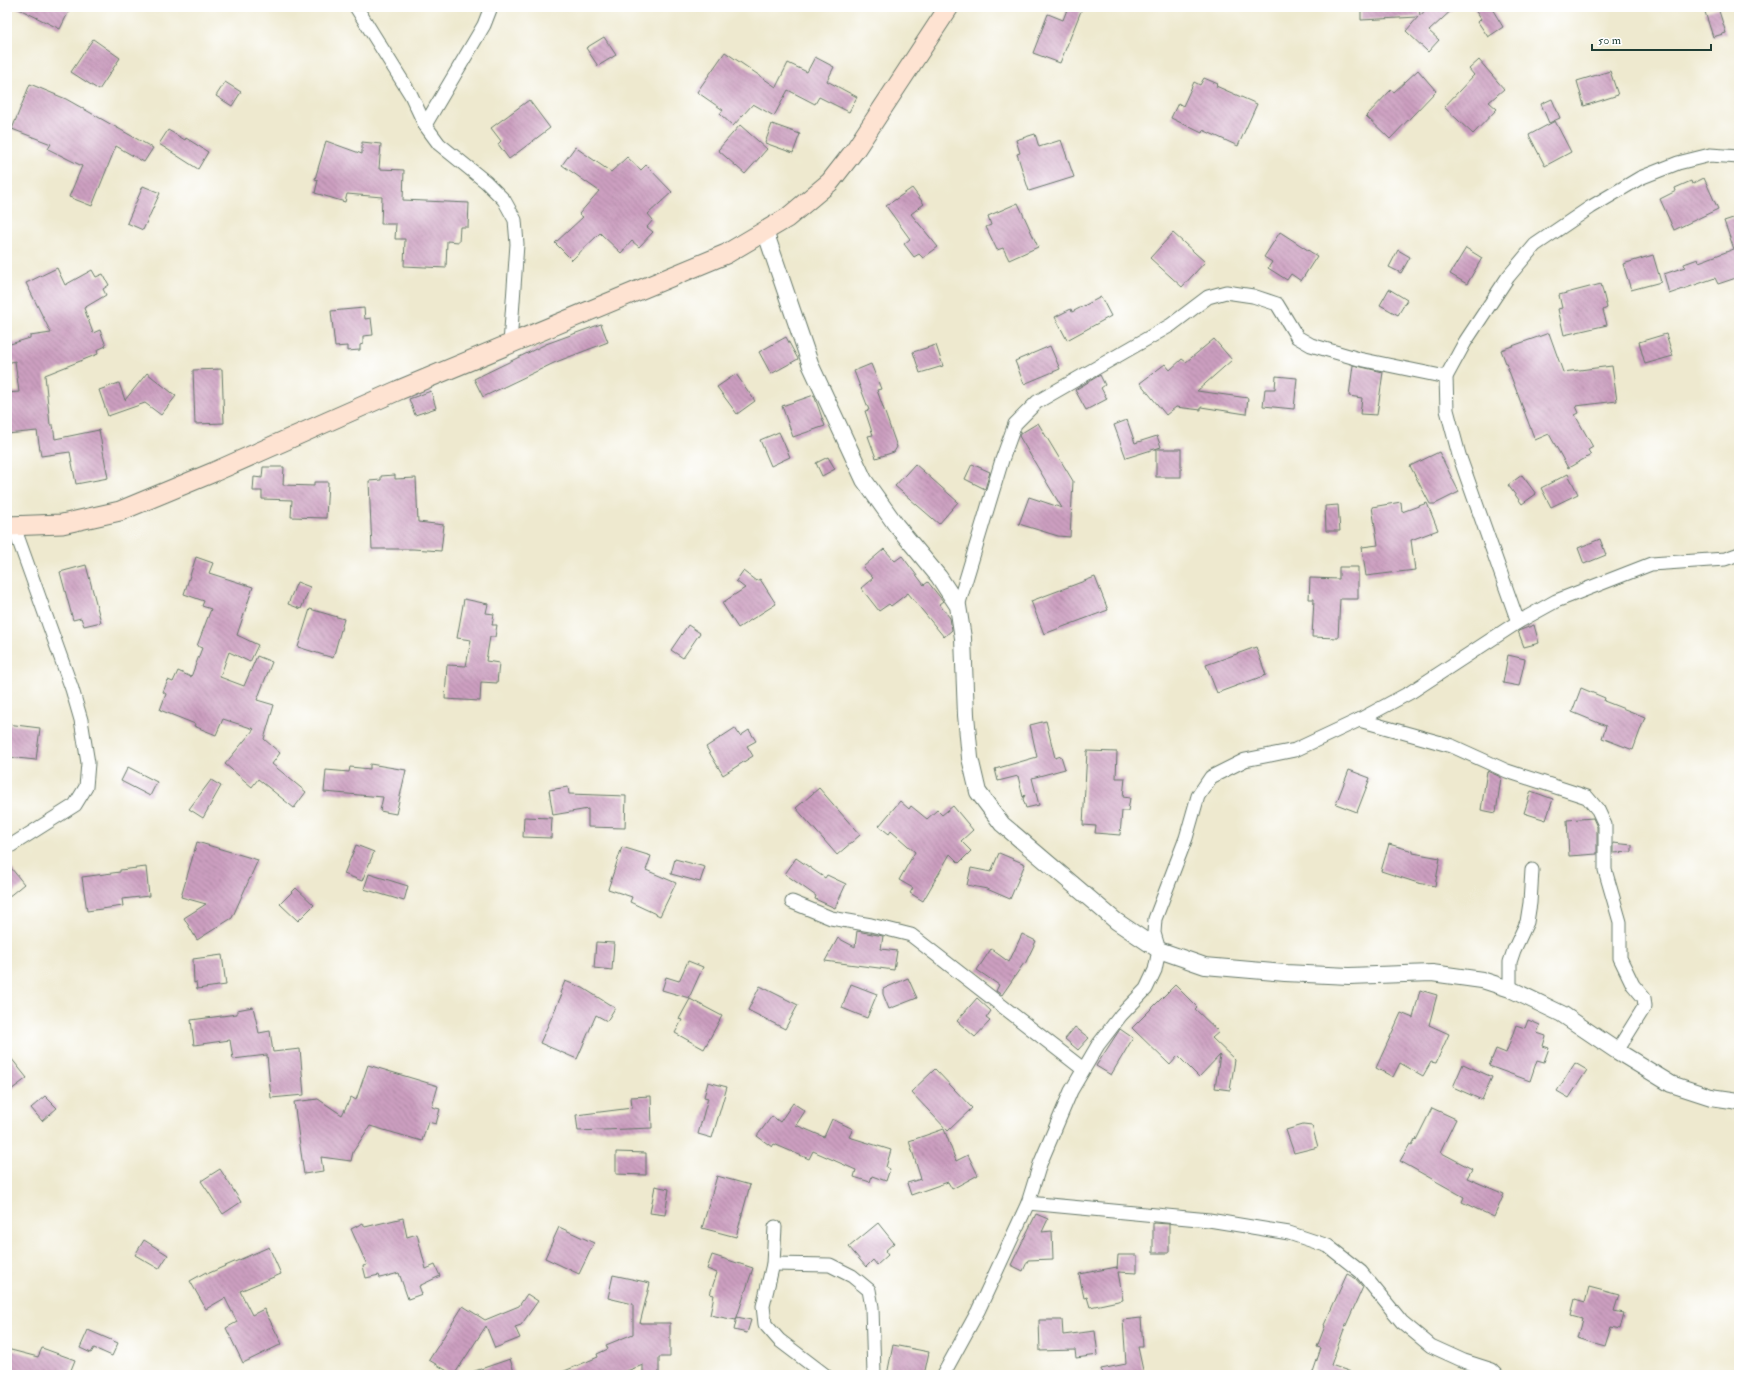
<svg xmlns="http://www.w3.org/2000/svg" width="1746" height="1382" viewBox="0 0 1746 1382" font-family="'IM FELL Double Pica',serif">
<defs>
<pattern id="building-back-hatch" width="6" height="6" patternUnits="userSpaceOnUse"><rect width="6" height="6" fill="#cc9fc0"/><path d="M-1 5l2 2M0 0l6 6M5-1l2 2" fill="none" stroke="#a5839d"/></pattern>
</defs>
<rect width="100%" height="100%" fill="#fff"/>
<filter id="ink" filterUnits="userSpaceOnUse"><feTurbulence type="fractalNoise" baseFrequency=".025" numOctaves="2"/><feDisplacementMap in="SourceGraphic" scale="8" xChannelSelector="R" yChannelSelector="G"/><feConvolveMatrix kernelMatrix="1 2 1 2 8 2 1 2 1" color-interpolation-filters="sRGB"/></filter>
<filter id="wash" filterUnits="userSpaceOnUse"><feTurbulence type="fractalNoise" baseFrequency=".012" numOctaves="4" result="noise"/><feDisplacementMap in="SourceGraphic" scale="16" xChannelSelector="R" yChannelSelector="G"/><feGaussianBlur stdDeviation="0.9" result="paint"/><feColorMatrix in="noise" values="0 0 0 0 0 0 0 0 0 0 0 0 0 0 0 0 0 1.4 0 .05"/><feComposite in="paint" operator="in"/></filter>
<g filter="url(#wash)">
<rect width="100%" height="100%" fill="#eee9cf"/>
<g id="blocks">
<g fill="url(#building-back-hatch)">
<polygon points="15,7 71,7 60,29"/>
<polygon points="1068,7 1081,11 1060,63 1033,53 1048,14 1063,20"/>
<polygon points="1361,7 1419,7 1420,16 1428,7 1455,7 1429,31 1439,40 1428,52 1406,31 1418,17 1361,20"/>
<polygon points="1473,7 1491,7 1503,27 1488,37 1478,22 1481,19"/>
<polygon points="1718,8 1726,33 1713,37 1705,12"/>
<polygon points="604,37 616,55 598,66 586,48"/>
<polygon points="93,39 120,58 99,90 71,72"/>
<polygon points="725,52 776,87 788,63 807,72 815,57 834,67 827,81 857,97 849,112 819,97 815,104 788,90 774,116 753,104 733,126 720,114 723,110 697,92"/>
<polygon points="1479,60 1504,89 1489,102 1497,109 1473,134 1444,107 1474,75 1469,69"/>
<polygon points="1418,70 1436,91 1390,139 1366,116 1391,90 1394,92"/>
<polygon points="1610,71 1618,95 1584,106 1577,81"/>
<polygon points="1204,78 1218,84 1216,86 1257,104 1238,146 1203,130 1202,133 1171,118 1178,103 1183,106 1194,82 1200,85"/>
<polygon points="225,82 241,92 232,106 216,96"/>
<polygon points="30,84 66,99 153,148 144,162 116,146 92,206 69,197 82,166 48,149 51,144 12,129"/>
<polygon points="1552,99 1560,118 1549,123 1541,104"/>
<polygon points="529,100 550,128 509,159 498,144 501,141 491,128"/>
<polygon points="1555,121 1571,152 1545,166 1529,135"/>
<polygon points="772,124 800,134 793,153 765,143"/>
<polygon points="740,125 767,149 745,174 718,150"/>
<polygon points="168,130 185,140 186,138 208,152 198,169 159,144"/>
<polygon points="1035,134 1039,147 1061,140 1074,177 1029,191 1017,154 1020,153 1016,140"/>
<polygon points="326,141 362,154 362,142 381,144 379,169 404,170 403,200 469,203 468,227 460,227 459,242 447,241 446,268 404,266 405,239 395,239 396,224 381,224 382,197 347,194 345,202 315,193 318,180 315,179"/>
<polygon points="575,147 611,172 627,157 641,170 646,165 672,192 648,214 653,220 647,227 653,232 639,247 632,241 621,253 600,233 572,260 555,243 583,217 579,214 599,191 562,165"/>
<polygon points="1704,178 1718,209 1674,230 1660,199 1676,191 1675,188 1691,181 1692,184"/>
<polygon points="143,186 160,193 143,230 127,223"/>
<polygon points="912,188 924,204 911,214 938,247 923,258 919,254 914,257 904,244 910,239 886,206"/>
<polygon points="1018,203 1038,247 1009,260 1003,248 997,250 986,227 991,225 988,216"/>
<polygon points="1739,216 1739,277 1718,284 1715,278 1669,294 1664,274 1685,267 1684,264 1698,259 1699,262 1734,249 1724,221"/>
<polygon points="1280,232 1317,256 1301,281 1291,274 1287,280 1268,268 1272,262 1264,257"/>
<polygon points="1173,233 1205,262 1182,287 1150,258"/>
<polygon points="1466,248 1482,258 1467,284 1450,274"/>
<polygon points="1398,250 1410,257 1401,273 1389,267"/>
<polygon points="1653,255 1661,282 1631,290 1623,264"/>
<polygon points="57,268 65,285 92,270 96,277 103,274 109,285 103,289 106,295 84,308 93,333 100,330 106,346 97,350 98,354 45,375 50,425 53,425 55,439 99,430 108,478 76,484 70,452 41,456 37,431 7,434 7,393 19,392 15,361 7,363 7,345 30,338 30,336 51,333 26,283"/>
<polygon points="1601,284 1607,308 1603,310 1607,325 1564,335 1558,309 1562,308 1559,295"/>
<polygon points="1389,289 1407,300 1398,315 1380,305"/>
<polygon points="1101,297 1111,316 1067,340 1055,317 1071,309 1072,312"/>
<polygon points="364,308 365,319 371,318 373,335 363,336 363,344 360,345 360,350 347,351 347,346 335,347 331,311"/>
<polygon points="601,324 608,342 556,362 483,397 474,379 546,344"/>
<polygon points="1549,333 1563,372 1612,366 1617,401 1576,406 1579,413 1575,415 1593,447 1588,450 1591,455 1568,468 1549,434 1535,440 1501,350"/>
<polygon points="1666,334 1673,356 1645,364 1639,342"/>
<polygon points="786,337 798,359 771,374 759,352"/>
<polygon points="1214,339 1232,360 1197,391 1248,398 1246,414 1201,407 1201,410 1176,407 1166,415 1140,383 1165,364 1170,370 1182,359 1186,362"/>
<polygon points="936,345 943,366 920,373 913,352"/>
<polygon points="1050,346 1060,369 1024,384 1015,361"/>
<polygon points="871,364 881,389 877,390 897,447 894,452 876,458 868,436 873,435 865,411 869,410 854,371"/>
<polygon points="1353,365 1383,372 1377,415 1360,414 1362,398 1349,396"/>
<polygon points="222,369 224,423 195,424 193,370"/>
<polygon points="147,373 176,396 161,415 145,403 108,416 99,390 119,383 125,400"/>
<polygon points="736,374 755,401 737,414 717,387"/>
<polygon points="1100,375 1105,385 1101,388 1107,399 1086,410 1075,390"/>
<polygon points="1276,376 1297,378 1294,409 1263,406 1265,389 1275,389"/>
<polygon points="431,391 436,408 415,415 409,399"/>
<polygon points="814,395 825,426 793,437 782,406"/>
<polygon points="1127,420 1135,443 1157,436 1161,447 1126,458 1114,425"/>
<polygon points="1038,423 1073,481 1070,537 1058,536 1019,524 1029,497 1062,508 1019,436 1020,434"/>
<polygon points="779,432 790,457 771,466 760,440"/>
<rect x="1156" y="449" width="25" height="28"/>
<polygon points="1439,452 1459,492 1435,504 1430,504 1410,466"/>
<polygon points="828,457 835,469 822,476 816,463"/>
<polygon points="915,464 958,502 939,524 895,486"/>
<polygon points="972,464 990,472 985,489 965,479"/>
<polygon points="263,467 284,467 283,485 314,486 314,482 328,482 326,518 291,517 292,500 262,499 262,491 253,491 254,477 262,478"/>
<polygon points="1568,474 1578,494 1551,507 1541,488"/>
<polygon points="395,475 395,479 416,478 418,522 444,525 441,551 413,549 372,549 369,481 381,480 381,476"/>
<polygon points="1522,475 1536,494 1522,504 1508,485"/>
<polygon points="1401,502 1402,512 1427,503 1438,530 1411,540 1415,570 1366,576 1362,547 1378,545 1372,507"/>
<polygon points="1338,505 1340,531 1326,531 1325,506"/>
<polygon points="1600,539 1606,555 1584,564 1578,548"/>
<polygon points="884,549 895,561 902,556 924,585 928,582 943,601 939,604 950,618 952,630 944,637 908,593 891,606 889,604 879,611 861,588 873,578 863,567"/>
<polygon points="196,557 213,563 209,573 253,587 237,635 258,645 250,662 229,652 220,677 244,686 257,656 272,662 257,700 274,705 264,739 280,753 272,764 306,792 294,808 258,779 252,787 225,764 254,729 223,719 216,735 194,726 195,724 160,710 166,694 163,692 168,680 173,682 178,671 191,677 202,648 197,646 211,609 202,606 204,601 184,594"/>
<polygon points="86,565 101,622 84,626 81,618 73,620 60,572"/>
<polygon points="1339,567 1358,567 1358,599 1340,599 1338,638 1312,637 1314,599 1309,599 1310,578 1339,579"/>
<polygon points="743,571 756,581 760,579 776,604 738,628 722,603 745,588 736,581"/>
<polygon points="1095,577 1108,610 1044,634 1031,601"/>
<polygon points="297,582 310,587 301,609 288,604"/>
<polygon points="464,599 488,604 486,613 494,614 492,625 497,625 495,637 490,637 486,661 499,663 497,683 481,682 480,701 445,699 447,665 466,666 471,640 457,638"/>
<polygon points="310,609 344,619 333,658 298,647"/>
<polygon points="688,625 700,633 683,658 671,650"/>
<polygon points="1534,625 1539,643 1524,647 1518,631"/>
<polygon points="1256,647 1266,675 1217,693 1206,665"/>
<polygon points="1508,655 1525,659 1519,686 1503,683"/>
<polygon points="1581,688 1605,698 1604,701 1645,717 1633,750 1602,738 1606,726 1572,712"/>
<polygon points="1046,721 1055,758 1061,756 1065,769 1032,778 1039,805 1026,808 1023,799 1025,795 1023,797 1018,776 998,781 995,769 1037,757 1030,725"/>
<polygon points="7,724 40,728 36,760 7,757"/>
<polygon points="735,728 740,736 749,730 756,741 747,746 753,756 723,775 706,747"/>
<polygon points="1087,751 1117,752 1116,778 1125,778 1123,797 1130,798 1128,811 1122,811 1120,835 1095,833 1096,826 1083,825"/>
<polygon points="370,764 406,770 396,814 380,811 383,797 324,792 326,770 349,772 350,767 370,769"/>
<polygon points="128,767 157,782 150,796 121,781"/>
<polygon points="1349,770 1370,778 1357,812 1336,804"/>
<polygon points="1487,771 1501,777 1496,813 1481,810"/>
<polygon points="211,780 221,786 203,818 189,809"/>
<polygon points="568,787 569,794 626,796 625,828 588,827 588,809 553,815 549,790"/>
<polygon points="819,788 860,835 837,855 796,808"/>
<polygon points="1531,791 1553,799 1546,820 1524,813"/>
<polygon points="900,801 909,809 911,806 927,819 937,810 942,815 953,806 973,830 961,841 971,851 959,863 950,854 923,901 910,893 913,888 899,880 915,852 891,831 889,834 879,826"/>
<polygon points="524,817 552,818 551,838 523,837"/>
<polygon points="1593,818 1597,827 1597,854 1569,856 1567,820"/>
<polygon points="197,842 258,860 232,918 197,940 184,918 206,904 181,897"/>
<polygon points="1613,843 1632,845 1632,852 1613,853"/>
<polygon points="1389,844 1413,851 1413,853 1440,858 1435,886 1418,883 1381,871"/>
<polygon points="356,845 374,852 362,881 344,874"/>
<polygon points="622,847 651,856 646,870 676,883 660,916 630,902 632,897 608,889"/>
<polygon points="999,853 1025,864 1010,899 987,889 967,885 971,868 991,872"/>
<polygon points="796,858 825,878 827,875 846,884 835,908 815,899 816,896 785,874"/>
<polygon points="675,859 705,867 700,882 671,874"/>
<polygon points="7,863 24,884 7,898"/>
<polygon points="146,867 149,896 122,899 123,906 87,911 82,877 120,872 120,870"/>
<polygon points="369,874 408,886 404,901 364,889"/>
<polygon points="296,888 314,905 298,921 280,904"/>
<polygon points="857,931 883,936 881,949 897,951 894,970 825,961 838,938 855,947"/>
<polygon points="1022,934 1036,941 1025,964 1024,963 1002,995 996,991 999,985 977,970 991,949 1009,962"/>
<polygon points="596,942 614,943 612,970 594,968"/>
<polygon points="222,955 226,985 197,989 196,982 194,983 193,959"/>
<polygon points="688,961 703,967 689,998 662,990 666,977 679,981"/>
<polygon points="908,978 917,998 889,1009 883,994 883,989"/>
<polygon points="565,981 583,988 615,1008 607,1021 596,1015 577,1059 540,1043 562,994 560,993"/>
<polygon points="851,984 877,994 867,1018 842,1008"/>
<polygon points="1175,985 1197,1007 1195,1009 1219,1032 1212,1038 1235,1060 1230,1090 1215,1088 1220,1055 1199,1077 1178,1056 1170,1065 1132,1028"/>
<polygon points="760,986 798,1005 785,1029 748,1010"/>
<polygon points="1420,990 1437,995 1429,1025 1449,1034 1436,1063 1431,1062 1423,1076 1400,1063 1393,1077 1376,1068 1401,1013 1413,1018"/>
<polygon points="977,998 991,1011 986,1018 990,1021 975,1037 957,1021"/>
<polygon points="690,999 722,1016 704,1049 675,1033 682,1020 679,1019"/>
<polygon points="253,1007 259,1033 270,1031 273,1052 300,1049 304,1095 271,1098 267,1055 233,1059 230,1040 194,1045 191,1020 237,1014 237,1010"/>
<polygon points="1528,1020 1540,1025 1537,1033 1546,1036 1543,1046 1549,1048 1544,1062 1537,1060 1530,1081 1489,1066 1496,1049 1506,1053 1516,1025 1525,1028"/>
<polygon points="1075,1027 1089,1038 1078,1050 1065,1039"/>
<polygon points="1120,1029 1133,1038 1111,1075 1096,1066"/>
<polygon points="7,1053 27,1078 7,1093"/>
<polygon points="1575,1063 1587,1070 1569,1098 1557,1091"/>
<polygon points="1463,1064 1492,1077 1482,1100 1453,1087"/>
<polygon points="368,1065 438,1086 432,1107 440,1109 436,1124 428,1122 422,1141 370,1126 353,1152 351,1161 321,1157 323,1171 304,1174 294,1102 318,1099 342,1115 351,1097 356,1100"/>
<polygon points="935,1069 972,1108 948,1131 911,1092"/>
<polygon points="708,1082 727,1087 712,1138 698,1134 708,1098 704,1097"/>
<polygon points="45,1096 57,1108 42,1121 31,1108"/>
<polygon points="651,1096 652,1128 578,1131 576,1115 632,1108 631,1097"/>
<polygon points="793,1103 805,1111 796,1125 824,1137 832,1119 853,1129 849,1137 891,1150 886,1167 890,1169 886,1181 872,1176 870,1182 854,1177 856,1170 813,1151 809,1159 774,1144 772,1147 757,1136 772,1116 780,1122"/>
<polygon points="1432,1108 1456,1119 1440,1152 1472,1169 1467,1178 1504,1194 1494,1217 1462,1202 1464,1197 1400,1161 1410,1144 1412,1145 1415,1139 1416,1140"/>
<polygon points="1303,1125 1312,1126 1318,1147 1294,1153 1286,1130"/>
<polygon points="944,1129 956,1161 968,1155 978,1175 952,1189 948,1182 911,1195 907,1183 921,1179 909,1141"/>
<polygon points="616,1152 646,1153 646,1175 616,1174"/>
<polygon points="220,1169 241,1202 223,1214 201,1181"/>
<polygon points="717,1176 750,1185 736,1237 702,1228"/>
<polygon points="655,1186 669,1189 665,1215 650,1213"/>
<polygon points="1036,1214 1048,1219 1042,1232 1052,1231 1053,1259 1028,1260 1023,1271 1011,1265"/>
<polygon points="403,1218 407,1237 417,1234 426,1269 435,1265 440,1276 419,1286 422,1294 408,1299 399,1273 380,1278 379,1275 366,1278 363,1266 367,1265 351,1229 363,1223 365,1227"/>
<polygon points="878,1223 894,1243 885,1251 888,1255 877,1265 873,1260 866,1267 849,1247"/>
<polygon points="1153,1223 1169,1224 1169,1253 1153,1253"/>
<polygon points="559,1227 594,1243 579,1274 545,1258"/>
<polygon points="144,1240 168,1255 159,1269 135,1255"/>
<polygon points="269,1247 281,1274 240,1291 252,1315 264,1309 282,1344 243,1363 226,1328 237,1322 225,1298 206,1309 190,1281 206,1272 207,1274"/>
<polygon points="712,1255 753,1268 736,1320 710,1315 714,1295 710,1294 717,1273 707,1269"/>
<polygon points="1118,1255 1137,1255 1137,1273 1118,1272 1123,1300 1090,1307 1087,1297 1084,1298 1079,1274 1117,1267 1117,1269"/>
<polygon points="1347,1274 1355,1278 1363,1287 1343,1332 1331,1365 1354,1373 1354,1375 1312,1375 1321,1348 1317,1347 1325,1326 1324,1325"/>
<polygon points="613,1275 650,1283 640,1323 670,1323 670,1357 659,1357 659,1375 643,1375 643,1365 616,1375 555,1375 598,1357 597,1354 608,1349 606,1345 633,1334 633,1304 608,1298"/>
<polygon points="1589,1287 1619,1295 1614,1311 1624,1313 1620,1329 1611,1327 1605,1346 1577,1338 1582,1318 1571,1315 1575,1299 1585,1302"/>
<polygon points="527,1294 538,1301 521,1325 515,1327 520,1338 495,1348 486,1326 454,1375 429,1360 463,1306 485,1320 519,1306"/>
<polygon points="737,1317 751,1320 747,1333 734,1330"/>
<polygon points="1141,1318 1143,1347 1138,1347 1144,1375 1102,1375 1101,1369 1126,1364 1123,1320"/>
<polygon points="1039,1320 1062,1320 1063,1335 1095,1331 1098,1355 1076,1358 1075,1350 1040,1351"/>
<polygon points="88,1330 118,1343 112,1356 94,1348 91,1353 80,1348"/>
<polygon points="893,1345 929,1352 924,1375 887,1375"/>
<polygon points="42,1348 75,1360 69,1375 7,1375 7,1349 38,1357"/>
<polygon points="510,1359 515,1375 470,1375 469,1373"/>
</g>
</g>
</g>
<g filter="url(#ink)">
<use href="#blocks" fill-opacity="0" stroke="#67796a" stroke-width="1"/>
<g fill="none" stroke-linecap="round" stroke-linejoin="round">
<g stroke="#67796a" stroke-width="15">
<g id="minor">
<polyline points="356,7 411,95 425,125 439,144 486,182 504,200 515,220 517,244 510,344"/>
<polyline points="425,125 484,25 491,7"/>
<polyline points="958,606 1002,460 1015,424 1037,402 1171,325 1208,297 1226,292 1253,296 1277,304 1297,337 1311,345 1359,359 1446,377"/>
<polyline points="1518,622 1459,455 1447,410 1446,377 1465,342 1508,277 1535,245 1591,207 1640,178 1678,163 1710,155 1739,157"/>
<polyline points="1359,720 1452,746 1507,771 1587,797 1598,810 1605,825 1605,870 1620,922 1620,958 1633,985 1644,998 1645,1006 1617,1051"/>
<polyline points="7,848 75,805 86,787 88,763 81,720 72,689 14,527"/>
<polyline points="792,902 831,918 871,925 911,935 1083,1069"/>
<polyline points="1510,989 1510,962 1514,950 1527,922 1530,903 1532,870"/>
<polyline points="1028,1203 1209,1220 1289,1233 1328,1246 1361,1272 1402,1322 1431,1346 1464,1361 1492,1370 1497,1375"/>
<polyline points="775,1227 773,1264 763,1306 765,1324 779,1340 825,1375"/>
<polyline points="773,1264 830,1265 852,1276 869,1290 872,1307 874,1375"/>
<polyline points="943,1375 978,1311 1028,1203 1040,1164 1071,1091 1098,1045 1121,1015 1146,989 1155,970 1159,950 1154,933 1155,919 1186,838 1198,796 1211,777 1245,760 1295,750 1359,720 1411,692 1518,622 1556,601 1651,564 1725,559 1739,554"/>
</g>
</g>
<g stroke="#67796a" stroke-width="18">
<polyline id="tertiary" points="765,231 811,366 864,480 896,525 939,577 958,606 963,638 966,715 970,758 978,792 1002,824 1116,921 1159,950 1205,966 1285,973 1349,976 1432,973 1482,980 1510,989 1562,1014 1617,1051 1671,1084 1711,1097 1739,1101"/>
</g>
<g stroke="#67796a" stroke-width="21">
<polyline id="secondary" points="7,526 62,524 120,511 214,472 399,390 726,254 787,218 830,182 855,150 949,7"/>
</g>
<use href="#minor" stroke="#fff" stroke-width="13"/>
<use href="#tertiary" stroke="#fff" stroke-width="16"/>
<use href="#secondary" stroke="#fee3d2" stroke-width="19"/>
</g>
</g>
<rect width="1746" height="1382" fill="none" stroke="#fff" stroke-width="24"/>
<path d="M1592 44v6h119v-6" fill="none" stroke="#1f3d34" stroke-width="2"/>
<text x="1598" y="44" font-size="12" fill="#1f3d34" stroke="#ffffff" stroke-width="3" paint-order="stroke">50 m</text>
</svg>
